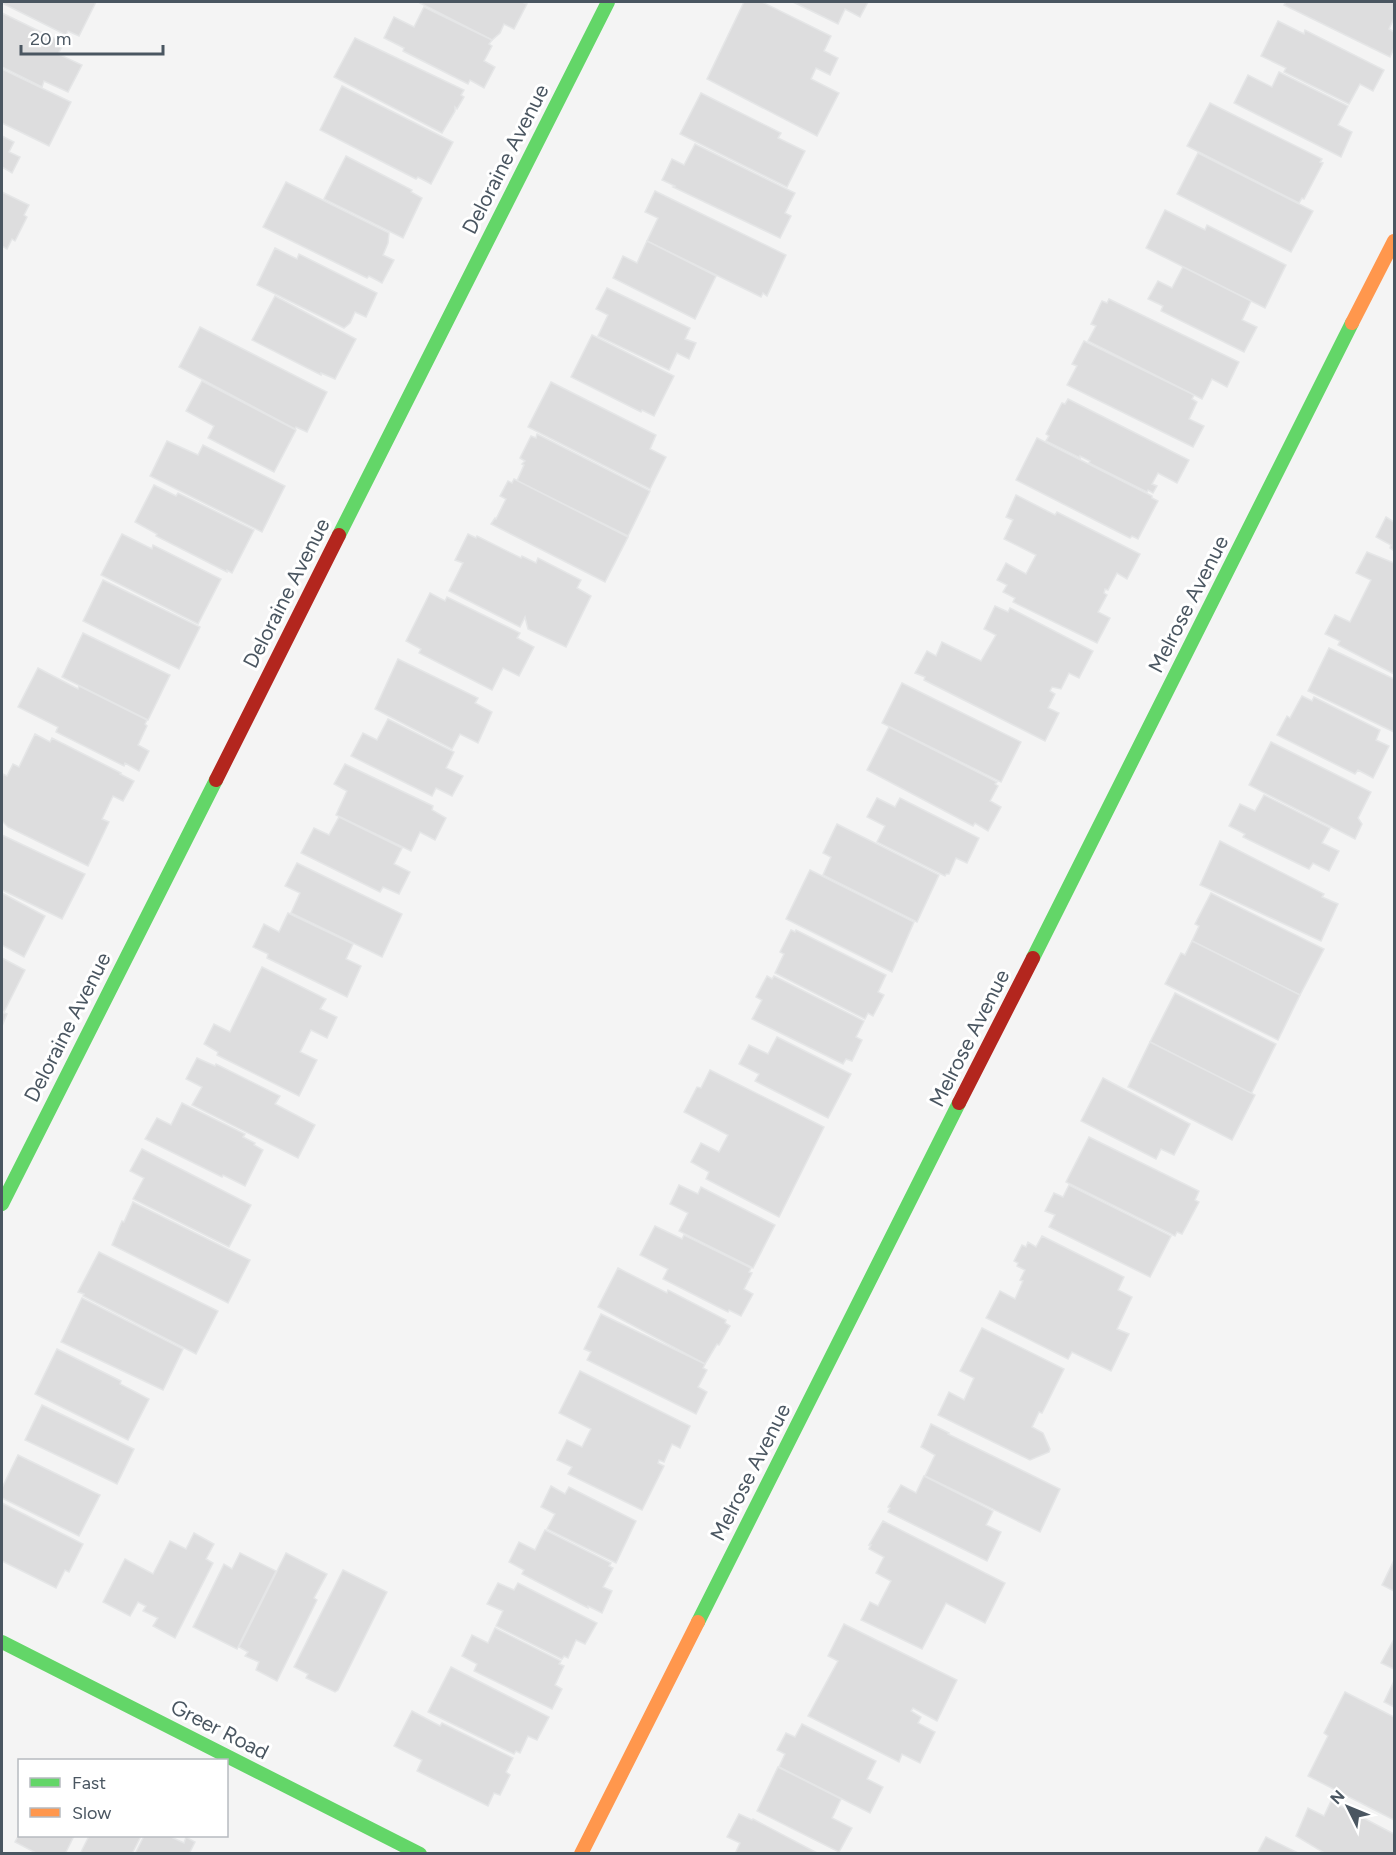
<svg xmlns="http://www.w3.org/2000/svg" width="1396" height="1855" viewBox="0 0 1396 1855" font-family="Figtree,sans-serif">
<rect width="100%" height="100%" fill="#f4f4f4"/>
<g fill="#ddddde" stroke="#e5e6e7" stroke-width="1.5">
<polygon points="2,2 96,2 79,36 68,31 66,35 2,3"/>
<polygon points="421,2 522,2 527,4 514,29 504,24 500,33 492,40 420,3"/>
<polygon points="744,2 762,2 831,36 824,51 838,58 830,75 816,68 811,79 839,93 817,136 707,79"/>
<polygon points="793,2 868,2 860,17 845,9 838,24"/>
<polygon points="1286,2 1394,2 1394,18 1389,29 1394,32 1394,48 1390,57 1284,5"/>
<polygon points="424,7 492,40 489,44 492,46 484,61 495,67 484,88 470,80 468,84 403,51 404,48 384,38 394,17 414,27"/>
<polygon points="2,13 64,43 58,54 82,65 68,92 44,81 42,87 2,67"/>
<polygon points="1278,21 1304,34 1305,30 1384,70 1373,91 1360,84 1349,104 1284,72 1286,68 1261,56"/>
<polygon points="355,38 464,90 461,95 464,97 457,109 455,107 455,111 442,133 334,77"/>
<polygon points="2,69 71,102 49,146 2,123"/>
<polygon points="1279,72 1348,106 1338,125 1352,132 1341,157 1234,103 1248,75 1272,87"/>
<polygon points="342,86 453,142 431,184 418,177 416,179 320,130"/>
<polygon points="701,93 781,133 778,138 805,151 787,187 680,134"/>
<polygon points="1210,103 1322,159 1320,162 1323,163 1304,199 1302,198 1299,203 1187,146"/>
<polygon points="2,136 14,142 9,152 20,157 12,173 2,167"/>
<polygon points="695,144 795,193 785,213 791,216 780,238 673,187 675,186 662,180 672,159 684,165"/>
<polygon points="1198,153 1313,211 1291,252 1177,194"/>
<polygon points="346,156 412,190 411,192 422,198 403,238 324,199"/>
<polygon points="286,182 389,233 388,243 383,255 394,260 382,283 369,276 367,278 263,227"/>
<polygon points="655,191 786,255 767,296 763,293 761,297 647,241 658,218 645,212"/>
<polygon points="2,192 29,205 24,215 27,217 15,241 12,239 7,249 2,246"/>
<polygon points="1165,210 1205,230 1207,225 1286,265 1265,308 1146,248"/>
<polygon points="647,241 716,276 695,319 613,278 623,256 637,263"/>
<polygon points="275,248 297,259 299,254 377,293 366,317 355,312 350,323 344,328 257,285"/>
<polygon points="1183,267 1251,301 1242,320 1257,327 1244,352 1161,311 1163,306 1148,299 1158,281 1172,288"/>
<polygon points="607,288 690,328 685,339 696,343 689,359 677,353 669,370 598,336 608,315 596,309"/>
<polygon points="275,296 356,339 335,379 321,373 321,375 252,340"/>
<polygon points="1109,299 1239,362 1227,387 1212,379 1202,399 1088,341 1096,326 1091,324 1102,301 1107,303"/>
<polygon points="200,327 327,392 307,432 296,427 295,429 179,367"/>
<polygon points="592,335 674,376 654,416 642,410 641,412 571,377"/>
<polygon points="1084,341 1194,395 1192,399 1197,402 1189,419 1204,426 1193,447 1067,385 1077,366 1072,364"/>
<polygon points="202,381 296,430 274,472 208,438 214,426 186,411"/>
<polygon points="551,382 656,435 650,449 666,457 650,489 528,427"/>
<polygon points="1068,399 1189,460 1177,483 1158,473 1152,484 1157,486 1153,493 1148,490 1147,492 1089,463 1090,461 1080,456 1080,458 1046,441 1049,436 1046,434 1062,403 1065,404"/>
<polygon points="537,434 650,491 628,536 517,481 524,465 522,464 525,461 520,458 531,436 536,438"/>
<polygon points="1037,438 1152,496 1152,498 1158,501 1138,539 1132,536 1130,538 1016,480"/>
<polygon points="167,441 198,455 203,445 285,486 262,532 150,476"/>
<polygon points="514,479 628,537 605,582 491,524 495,518 496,519 506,499 500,496 508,481 512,483"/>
<polygon points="154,485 176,496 178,493 254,530 232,573 227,570 227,572 156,536 157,534 135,522"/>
<polygon points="1016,495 1055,515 1057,512 1140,554 1127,579 1117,573 1108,590 1105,589 1104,593 1107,595 1098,612 1110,618 1097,643 1013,602 1015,598 1003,592 1007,585 997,580 1006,563 1026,574 1036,555 1004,539 1013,520 1006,517"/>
<polygon points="1386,517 1394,522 1394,551 1390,548 1391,545 1376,537"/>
<polygon points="122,534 152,549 153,545 221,579 198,624 101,575"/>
<polygon points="468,534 476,538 477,536 521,558 522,556 536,563 538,558 581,580 577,588 591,596 566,647 528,629 525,617 520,627 449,591 463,563 455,560"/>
<polygon points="1367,552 1394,563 1394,674 1338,645 1340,641 1325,634 1335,615 1350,622 1371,580 1356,573"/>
<polygon points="103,580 200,627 179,669 83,621"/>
<polygon points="430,593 445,601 447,597 520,633 517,638 534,647 519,676 503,668 492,690 419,653 421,649 406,641"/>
<polygon points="995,606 1008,612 1010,608 1093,651 1079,678 1069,673 1061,689 1052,687 1050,691 1055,694 1048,708 1059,713 1045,741 924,680 925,677 915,673 927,651 936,656 942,642 981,661 996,635 984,629"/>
<polygon points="83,633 170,675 148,720 62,677"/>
<polygon points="1329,648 1394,679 1394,732 1308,691"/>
<polygon points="398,659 478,698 475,703 492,712 478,743 460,734 452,749 375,709"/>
<polygon points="38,668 78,689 79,686 147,720 145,724 147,726 138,745 149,751 139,771 125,763 124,766 56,732 58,727 18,707"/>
<polygon points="902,683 1021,742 1001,782 882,723"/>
<polygon points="1302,696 1312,701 1314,697 1380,730 1376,740 1389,746 1373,778 1358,770 1355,774 1277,735 1287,716 1290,718"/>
<polygon points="388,719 454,752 446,768 463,776 452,796 436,788 432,796 351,756 363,733 377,740"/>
<polygon points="889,727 997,782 995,784 998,786 990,801 1001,807 988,831 975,823 973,826 867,770"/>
<polygon points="35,734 50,742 52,738 121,773 120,774 134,781 123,801 113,796 102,819 109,822 88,866 8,827 2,821 2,778 3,774 7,776 13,764 19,767"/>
<polygon points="1271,742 1371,792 1358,818 1362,824 1355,839 1249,785"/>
<polygon points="345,764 433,806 432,810 446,818 435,840 420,832 411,851 336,815 347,791 334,784"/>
<polygon points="1264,795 1330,828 1322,843 1339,851 1329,871 1313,863 1309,869 1243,837 1245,834 1229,826 1240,804 1255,811"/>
<polygon points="877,798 895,807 900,798 979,838 967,863 956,858 949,874 946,874 945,876 877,842 885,826 867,817"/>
<polygon points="339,817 402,848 394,864 410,872 399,894 383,887 380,892 301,853 314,828 329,835"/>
<polygon points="837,824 939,875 917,922 823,875 831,857 823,853"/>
<polygon points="2,835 85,874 62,919 2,890"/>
<polygon points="1220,841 1324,894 1322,897 1338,904 1321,941 1200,885"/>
<polygon points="297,863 402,914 382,957 291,913 300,893 285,886"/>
<polygon points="810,870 914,922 892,972 786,919"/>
<polygon points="2,893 45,916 24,957 2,945"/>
<polygon points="1211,893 1324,949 1300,995 1192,941 1199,926 1195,924"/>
<polygon points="288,913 353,944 346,959 361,966 347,997 267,958 268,954 253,947 264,924 279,932"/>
<polygon points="791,930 795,932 796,930 886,975 878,992 884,995 873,1016 868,1013 865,1019 775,973 784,954 780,952"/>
<polygon points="1192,941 1300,995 1278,1040 1165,984 1181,953 1185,955"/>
<polygon points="2,958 25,970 4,1012 2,1011"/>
<polygon points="262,967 326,999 320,1009 337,1017 327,1038 311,1030 300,1052 317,1060 299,1096 217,1055 218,1052 204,1044 214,1024 230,1032"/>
<polygon points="767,976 772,979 774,976 864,1021 856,1037 862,1040 852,1061 846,1059 843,1064 752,1019 762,1000 756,997"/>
<polygon points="1175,993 1276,1044 1251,1094 1150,1042"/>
<polygon points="2,1012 7,1014 2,1026"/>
<polygon points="777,1037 851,1074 828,1118 755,1081 759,1074 739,1064 749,1045 768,1054"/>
<polygon points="1150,1042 1255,1095 1232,1140 1128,1087"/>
<polygon points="197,1058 215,1066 216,1064 280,1096 275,1104 315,1125 298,1158 192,1105 202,1087 186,1079"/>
<polygon points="710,1070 824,1127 779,1217 706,1179 709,1172 691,1162 701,1143 719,1152 728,1135 684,1112 697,1087 701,1088"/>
<polygon points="1103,1078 1190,1124 1174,1155 1161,1149 1156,1159 1081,1121"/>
<polygon points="182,1103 245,1134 243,1137 255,1143 254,1145 263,1150 245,1186 223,1175 222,1177 145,1139 157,1118 171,1125"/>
<polygon points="1089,1137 1199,1191 1195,1200 1199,1202 1182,1234 1177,1232 1175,1236 1066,1182"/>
<polygon points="142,1149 251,1205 229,1247 133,1199 144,1178 130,1171"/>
<polygon points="679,1185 698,1194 701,1187 775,1225 753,1268 679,1231 688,1213 670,1204"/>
<polygon points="1069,1185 1171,1236 1150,1277 1049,1227 1055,1215 1045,1211 1054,1193 1063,1197"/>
<polygon points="133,1202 250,1260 228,1303 112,1245 122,1221 124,1222"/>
<polygon points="655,1226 682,1239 684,1235 751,1268 749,1272 752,1273 744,1289 753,1294 741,1316 729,1310 728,1312 663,1279 668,1269 640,1255"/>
<polygon points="1042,1236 1124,1277 1118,1290 1132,1297 1117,1329 1129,1334 1111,1371 1072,1352 1068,1359 986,1318 1000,1291 1015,1299 1023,1281 1020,1280 1025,1270 1017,1266 1018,1263 1014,1261 1022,1245 1026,1247 1028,1242 1036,1247"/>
<polygon points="99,1252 218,1311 196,1354 83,1296 84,1294 78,1292"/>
<polygon points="618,1268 667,1293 668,1290 726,1320 725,1323 730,1326 719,1345 717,1344 705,1364 598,1307"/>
<polygon points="82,1298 183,1349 163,1390 61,1342"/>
<polygon points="601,1314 705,1364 703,1368 707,1370 698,1387 707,1392 696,1414 587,1360 591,1352 584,1349"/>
<polygon points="982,1328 1064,1369 1042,1413 1039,1412 1032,1427 1043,1433 1050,1449 1049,1452 1030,1460 938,1415 949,1392 964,1400 974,1378 960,1371"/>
<polygon points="57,1349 121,1381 120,1384 149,1399 128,1440 35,1394"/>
<polygon points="580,1371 690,1426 680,1448 672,1444 664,1462 659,1460 658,1463 664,1466 642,1510 568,1474 572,1467 557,1460 567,1440 582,1447 591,1429 559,1413"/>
<polygon points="42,1405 134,1449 117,1484 25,1440"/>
<polygon points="931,1424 949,1433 948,1434 1060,1489 1040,1532 925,1476 935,1455 921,1447"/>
<polygon points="18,1455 100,1495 79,1536 2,1498 2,1488"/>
<polygon points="924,1476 993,1511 986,1525 1001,1532 987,1561 888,1512 890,1508 888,1507 901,1485 916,1493"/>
<polygon points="551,1486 565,1494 569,1487 636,1521 616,1563 547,1529 555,1514 541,1507"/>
<polygon points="2,1503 83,1544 69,1572 65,1570 56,1588 2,1561"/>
<polygon points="883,1521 1005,1583 985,1623 946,1603 922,1649 861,1620 870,1602 878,1606 891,1581 876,1573 884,1557 869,1549 871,1545 869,1545"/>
<polygon points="545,1530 611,1563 609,1566 613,1568 603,1587 612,1591 602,1613 588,1606 588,1608 522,1574 524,1570 509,1562 519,1542 535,1550"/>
<polygon points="194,1533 214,1544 206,1559 213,1563 175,1638 153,1626 158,1618 143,1611 146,1606 138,1602 130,1616 103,1602 125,1559 153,1574 170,1541 186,1549"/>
<polygon points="240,1553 276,1571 237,1649 193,1627 224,1564 232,1569"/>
<polygon points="286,1553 327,1574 314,1598 317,1600 277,1681 256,1670 259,1662 245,1656 248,1652 239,1647"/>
<polygon points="1394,1560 1394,1591 1382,1585"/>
<polygon points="343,1570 387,1592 338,1690 335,1692 306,1678 308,1674 294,1667"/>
<polygon points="498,1583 514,1590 518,1583 597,1623 585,1644 576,1640 568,1658 564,1656 562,1659 496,1626 503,1611 487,1604"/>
<polygon points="844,1624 957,1680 937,1721 913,1708 911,1711 921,1717 918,1723 935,1732 920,1763 902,1754 899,1762 808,1716 838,1661 828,1656"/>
<polygon points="495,1628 561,1661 559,1664 564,1666 555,1685 562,1689 552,1709 474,1671 477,1664 462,1656 472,1635 488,1643"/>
<polygon points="1394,1639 1394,1669 1381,1663"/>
<polygon points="451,1667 549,1717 537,1740 528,1736 520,1753 516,1751 514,1754 428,1712"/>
<polygon points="1394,1681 1394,1707 1384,1702"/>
<polygon points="1345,1692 1394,1717 1394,1820 1308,1776 1328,1736 1324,1733"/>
<polygon points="412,1711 440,1726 442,1723 513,1758 506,1772 510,1775 500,1795 494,1793 488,1806 417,1771 422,1760 394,1746"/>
<polygon points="802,1724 876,1761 867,1779 883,1787 870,1813 779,1767 785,1754 777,1750 786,1733 795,1737"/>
<polygon points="778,1767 841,1799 832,1818 852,1828 839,1852 757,1811"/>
<polygon points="1331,1801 1394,1834 1394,1854 1326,1854 1296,1836 1308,1808 1324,1816"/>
<polygon points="739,1814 752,1820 753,1819 819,1854 735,1854 740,1843 727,1837"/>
<polygon points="20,1833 20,1836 74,1836 65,1854 38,1854 15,1842"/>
<polygon points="89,1836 141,1836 132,1854 80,1854"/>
<polygon points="144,1836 169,1836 184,1843 186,1837 195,1842 189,1854 135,1854"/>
<polygon points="1266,1837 1300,1854 1257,1854"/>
</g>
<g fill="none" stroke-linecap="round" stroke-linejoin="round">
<g stroke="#63d668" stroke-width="14">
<polyline points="339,535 608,2"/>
<polyline points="1033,958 1352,323"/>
<polyline points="2,1204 216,780"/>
<polyline points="698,1622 959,1103"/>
<polyline points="2,1642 420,1854"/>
</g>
<g stroke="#ff974d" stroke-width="14">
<polyline points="1352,323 1394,241"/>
<polyline points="581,1854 698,1622"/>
</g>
<g stroke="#b3261e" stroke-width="14">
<polyline points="216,780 339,535"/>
<polyline points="959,1103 1033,958"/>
</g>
</g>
<g text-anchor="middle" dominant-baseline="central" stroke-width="6" stroke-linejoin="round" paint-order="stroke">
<g font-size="21" fill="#4a5661" stroke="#fff">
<text transform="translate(505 159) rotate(-63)">Deloraine Avenue</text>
<text transform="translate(286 593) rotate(-63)">Deloraine Avenue</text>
<text transform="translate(1188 604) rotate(-63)">Melrose Avenue</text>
<text transform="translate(67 1027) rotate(-63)">Deloraine Avenue</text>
<text transform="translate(969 1038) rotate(-63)">Melrose Avenue</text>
<text transform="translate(750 1472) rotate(-63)">Melrose Avenue</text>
<text transform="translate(220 1729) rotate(27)">Greer Road</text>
</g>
</g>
<rect width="1396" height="1855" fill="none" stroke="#4a5661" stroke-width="6"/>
<rect x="18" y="1759" width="210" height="78" fill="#ffffff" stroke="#b7bbc0" stroke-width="1.5"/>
<rect x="30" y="1778" width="30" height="9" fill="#63d668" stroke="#b7bbc0" stroke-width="1.5"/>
<text x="72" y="1789" font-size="18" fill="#4a5661">Fast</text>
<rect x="30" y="1808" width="30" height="9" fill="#ff974d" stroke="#b7bbc0" stroke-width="1.5"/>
<text x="72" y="1819" font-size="18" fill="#4a5661">Slow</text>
<g transform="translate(1348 1807) rotate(313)" stroke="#ffffff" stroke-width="4.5" paint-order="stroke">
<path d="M0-4.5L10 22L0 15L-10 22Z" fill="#4a5661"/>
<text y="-9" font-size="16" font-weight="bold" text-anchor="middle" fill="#4a5661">N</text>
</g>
<path d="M21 45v9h142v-9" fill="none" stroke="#4a5661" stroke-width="3"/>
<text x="30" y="45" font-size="18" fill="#4a5661" stroke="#ffffff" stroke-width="4.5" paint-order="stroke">20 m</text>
</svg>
